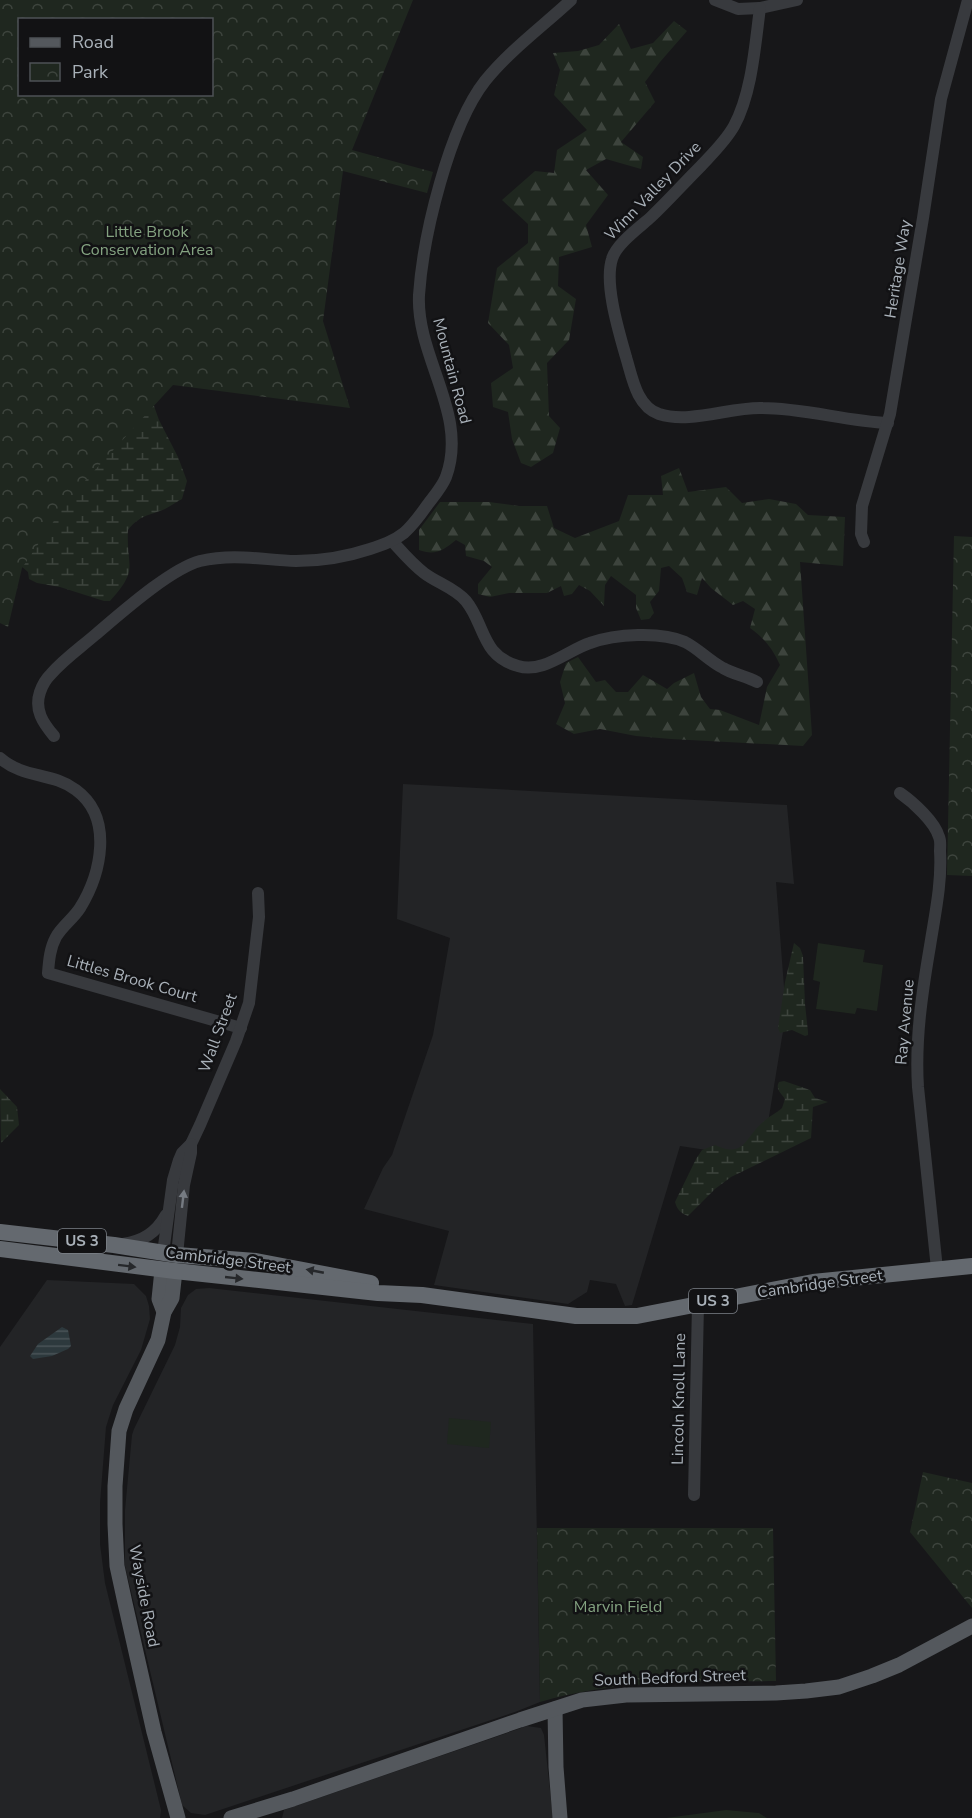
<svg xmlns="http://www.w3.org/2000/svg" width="972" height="1818" viewBox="0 0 972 1818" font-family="'Nunito Sans',sans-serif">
<defs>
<pattern id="forest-firs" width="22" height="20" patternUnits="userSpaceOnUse" patternTransform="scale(1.5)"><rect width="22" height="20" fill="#1f271f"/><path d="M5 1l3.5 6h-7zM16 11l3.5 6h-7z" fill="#3d443d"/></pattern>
<pattern id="wetland-marsh" width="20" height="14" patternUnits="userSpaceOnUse" patternTransform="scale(1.5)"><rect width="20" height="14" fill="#1f271f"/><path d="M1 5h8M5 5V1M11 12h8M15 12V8" fill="none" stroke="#3d443d"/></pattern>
<pattern id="park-crowns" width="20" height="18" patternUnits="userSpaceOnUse" patternTransform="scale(1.5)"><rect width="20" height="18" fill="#1f271f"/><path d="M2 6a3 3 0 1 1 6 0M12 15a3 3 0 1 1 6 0" fill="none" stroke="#3d443d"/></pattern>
<pattern id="water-rules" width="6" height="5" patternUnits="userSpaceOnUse" patternTransform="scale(1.5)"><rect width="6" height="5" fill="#2d393d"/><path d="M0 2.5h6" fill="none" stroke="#495357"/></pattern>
</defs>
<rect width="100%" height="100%" fill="#171719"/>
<g fill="#232426">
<polygon points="403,784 787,805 794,884 776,882 786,1013 766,1135 733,1154 680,1146 632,1305 625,1306 616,1284 590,1280 587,1292 568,1304 434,1285 449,1231 364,1209 383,1168 392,1155 433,1035 450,938 397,919"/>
<polygon points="47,1280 134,1284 146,1296 149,1306 150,1319 141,1350 113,1405 106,1427 100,1503 100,1544 105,1583 161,1810 160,1818 0,1818 0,1347"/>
<polygon points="209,1288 533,1324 540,1702 515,1712 205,1815 191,1813 182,1805 125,1566 125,1510 132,1435 134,1429 175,1345 180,1327 181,1308 188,1295 196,1289"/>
<polygon points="527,1726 541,1728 544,1735 553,1818 282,1818 284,1810"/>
</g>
<g fill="#1f271f">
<polygon points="818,943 865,950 863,962 883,965 877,1011 857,1008 855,1014 816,1009 820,982 813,980"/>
<polygon points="449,1418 491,1422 489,1448 447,1444"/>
<polygon points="726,1810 759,1813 767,1818 666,1818"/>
</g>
<g fill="url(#forest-firs)">
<polygon points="674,21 687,31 660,62 645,82 655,102 621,142 643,157 641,169 606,159 586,170 608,195 586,225 592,247 559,257 558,286 576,299 569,340 547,363 549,416 560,428 553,453 531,467 521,463 512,439 508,412 493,407 491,383 513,368 509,345 488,323 497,268 528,243 528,224 502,200 535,171 554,173 557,150 587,130 554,95 560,70 553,53 578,51 599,45 619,24 631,49 653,43"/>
<path d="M679,468l9,24 38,-5 16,16 27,-4 27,5 12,11 37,2 -2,49 -43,-4 12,173 -9,11 -132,-7 -35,-3 -36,-7 -26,5 -18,-10 9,-21 -5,-21 6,-19 12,-6 18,25 9,-2 11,12h12l15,-17 24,14 7,-6 20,-10 7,24 9,12 10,1 39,15 8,-38 13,-22c-8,-17 -15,-26 -30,-37l5,-19 -12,-8 -10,4 -22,-17 -9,-10 -5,17 -10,-3 -5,-14 -13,-12 -8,2 -2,23 -9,11 4,11 -5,6 -8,1 -5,-12v-13l-25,-19 -6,9 -1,21 -14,-15 -11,-6 -7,9 -8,2 -3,-10 -14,7h-38l-19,4 -12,-3v-10l14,-17 -8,-6 -18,-5 -1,-11 -9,-5c-12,10 -21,16 -37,10v-20l21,-28h49l30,4h28l7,22 21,10 44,-17 9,-26h35l-2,-19z"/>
</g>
<g fill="url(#wetland-marsh)">
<path d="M150,386l4,20 5,14 19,37 9,24 -5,18c-6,3 -11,7 -17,10 -17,7 -25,6 -37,21 -2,38 12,38 -18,71h-6l-44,-14 -23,-4 -8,-4 -1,-7 -15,-13z"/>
<polygon points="794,943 800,948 803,956 805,1004 808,1032 808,1035 805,1036 792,1030 780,1033 778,1028 785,982"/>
<path d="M784,1081l26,9 5,8 13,4 -15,5 -2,31 -80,39 -16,12 -27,27c-8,-3 -11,-7 -13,-14l21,-43 6,-9 13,-5c30,14 30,-8 48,-23 6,-6 14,-9 19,-14l3,-9c-4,-6 -10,-10 -6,-17z"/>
<polygon points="0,1089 17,1107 19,1125 1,1143"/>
</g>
<g fill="url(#park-crowns)" fill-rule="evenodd">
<path d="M0,0h413l-61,150 81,22 -6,21 -84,-22 -20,150 27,87 -177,-23 -90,98 -23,29 -38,56 -14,59 -8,-4zM20,20h192v74h-192z"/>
<polygon points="954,536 972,537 972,876 947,875"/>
<polygon points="923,1472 972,1483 972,1608 910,1532"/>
<path d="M537,1528h236l3,153c-78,1 -161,-2 -236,21z"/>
</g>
<polygon fill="url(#water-rules)" points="62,1327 68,1330 71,1346 68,1349 52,1356 33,1359 30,1356 38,1344"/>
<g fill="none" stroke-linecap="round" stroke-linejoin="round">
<g stroke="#383a3e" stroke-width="12">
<polyline points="715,0 738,9 760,8 797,0"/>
<path d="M760,8c-5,37 -8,85 -26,118 -9,16 -23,29 -35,42 -16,16 -31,33 -48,49 -11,10 -35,27 -39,42 -8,25 7,73 14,98 6,19 10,49 33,57 31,10 71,-7 103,-6 41,0 84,13 126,15"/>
<path d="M392,541c10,11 20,23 32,32 13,10 31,15 42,28 19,23 15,55 52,65 25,8 50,-16 72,-23 25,-9 71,-12 95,-1 14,7 24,19 38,26 10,6 23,8 34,14"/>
<polyline points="864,542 861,534 862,506 890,414 923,218 941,99 968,0"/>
<path d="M54,736c-11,-13 -20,-26 -14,-44 2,-6 6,-13 11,-18 13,-15 29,-26 44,-39 25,-21 75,-66 105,-74 34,-8 63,-1 96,0 26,0 50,-4 74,-12 12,-4 24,-8 34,-16 9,-8 17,-19 24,-29 6,-8 14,-17 18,-27 23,-63 -30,-119 -27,-182 4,-59 30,-168 66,-214 24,-30 58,-55 86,-81"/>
<path d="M0,758c24,21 52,14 76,32 38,28 25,84 4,118 -7,11 -18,18 -24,29 -6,11 -7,23 -8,36l193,55"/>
<path d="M900,793c13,9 35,29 39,44 2,4 1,10 1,14 2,32 -5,63 -10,95 -8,47 -15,94 -12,141l19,182"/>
<path d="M123,1244c20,-3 33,-11 43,-29"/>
<polyline points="163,1253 173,1180 179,1160 182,1153 191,1144 200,1125 236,1041 249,1003 259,917 258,893"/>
<polyline points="177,1255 184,1185 191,1153 191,1144"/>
<polyline points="694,1495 698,1304"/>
</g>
<g stroke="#54585d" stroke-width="15">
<polyline points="162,1270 159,1299 164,1312"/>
<polyline points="175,1271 172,1298 164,1312 158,1340 126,1409 119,1431 115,1486 115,1524 117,1566 125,1603 154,1732 178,1818"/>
<polyline points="555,1709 556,1767 560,1818"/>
<polyline points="231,1818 293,1799 520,1720 582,1700 626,1695 776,1693 806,1691 839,1687 872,1676 899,1665 972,1626"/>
</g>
<g stroke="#64696f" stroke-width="16">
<polyline points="0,1232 114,1245 177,1255 256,1261 371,1283"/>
<polyline points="0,1249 175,1271 378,1293 422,1295 576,1316 637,1316 813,1282 972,1266"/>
</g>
</g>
<defs><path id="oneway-solid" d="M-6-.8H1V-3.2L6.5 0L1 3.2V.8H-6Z" transform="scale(1.5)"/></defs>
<use fill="#767b82" href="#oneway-solid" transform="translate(183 1199) rotate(-83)"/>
<g fill="#26282b">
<use href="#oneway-solid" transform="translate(127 1266) rotate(7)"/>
<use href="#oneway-solid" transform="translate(315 1271) rotate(-169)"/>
<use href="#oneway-solid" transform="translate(234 1278) rotate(6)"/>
</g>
<g text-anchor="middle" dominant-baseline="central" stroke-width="5" stroke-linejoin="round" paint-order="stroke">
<g fill="#121214" stroke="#7c8188" stroke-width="1.5">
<rect x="58" y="1229" width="48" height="24" rx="4.5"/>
<rect x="689" y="1289" width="48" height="24" rx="4.5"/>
</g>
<g font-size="15" font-weight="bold" fill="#a9b1b9">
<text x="82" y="1241">US 3</text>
<text x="713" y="1301">US 3</text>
</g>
<g font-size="16" fill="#a9b1b9" stroke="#121214">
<text transform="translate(653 191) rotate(-46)">Winn Valley Drive</text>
<text transform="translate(898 269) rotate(-81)">Heritage Way</text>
<text transform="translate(452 371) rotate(75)">Mountain Road</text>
<text transform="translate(132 979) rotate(16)">Littles Brook Court</text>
<text transform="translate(905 1022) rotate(-85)">Ray Avenue</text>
<text transform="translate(218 1033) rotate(-70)">Wall Street</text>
<text transform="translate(228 1260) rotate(7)">Cambridge Street</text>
<text transform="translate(820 1284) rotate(-8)">Cambridge Street</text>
<text transform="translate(679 1399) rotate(-89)">Lincoln Knoll Lane</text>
<text transform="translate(144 1596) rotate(79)">Wayside Road</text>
<text transform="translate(670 1678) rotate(-2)">South Bedford Street</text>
</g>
<g font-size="16" fill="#84a381" stroke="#121214">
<text x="147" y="232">Little Brook<tspan x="147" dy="18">Conservation Area</tspan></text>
<text x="618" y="1607">Marvin Field</text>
</g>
</g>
<rect x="18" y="18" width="195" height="78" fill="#121214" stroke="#4e5256" stroke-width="1.5"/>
<rect x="30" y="38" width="30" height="9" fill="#54585d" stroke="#4e5256" stroke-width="1.5"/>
<text x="72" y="48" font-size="18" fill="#a9b1b9">Road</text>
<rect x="30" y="63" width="30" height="18" fill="url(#park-crowns)" stroke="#4e5256" stroke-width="1.5"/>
<text x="72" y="78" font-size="18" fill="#a9b1b9">Park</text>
</svg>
